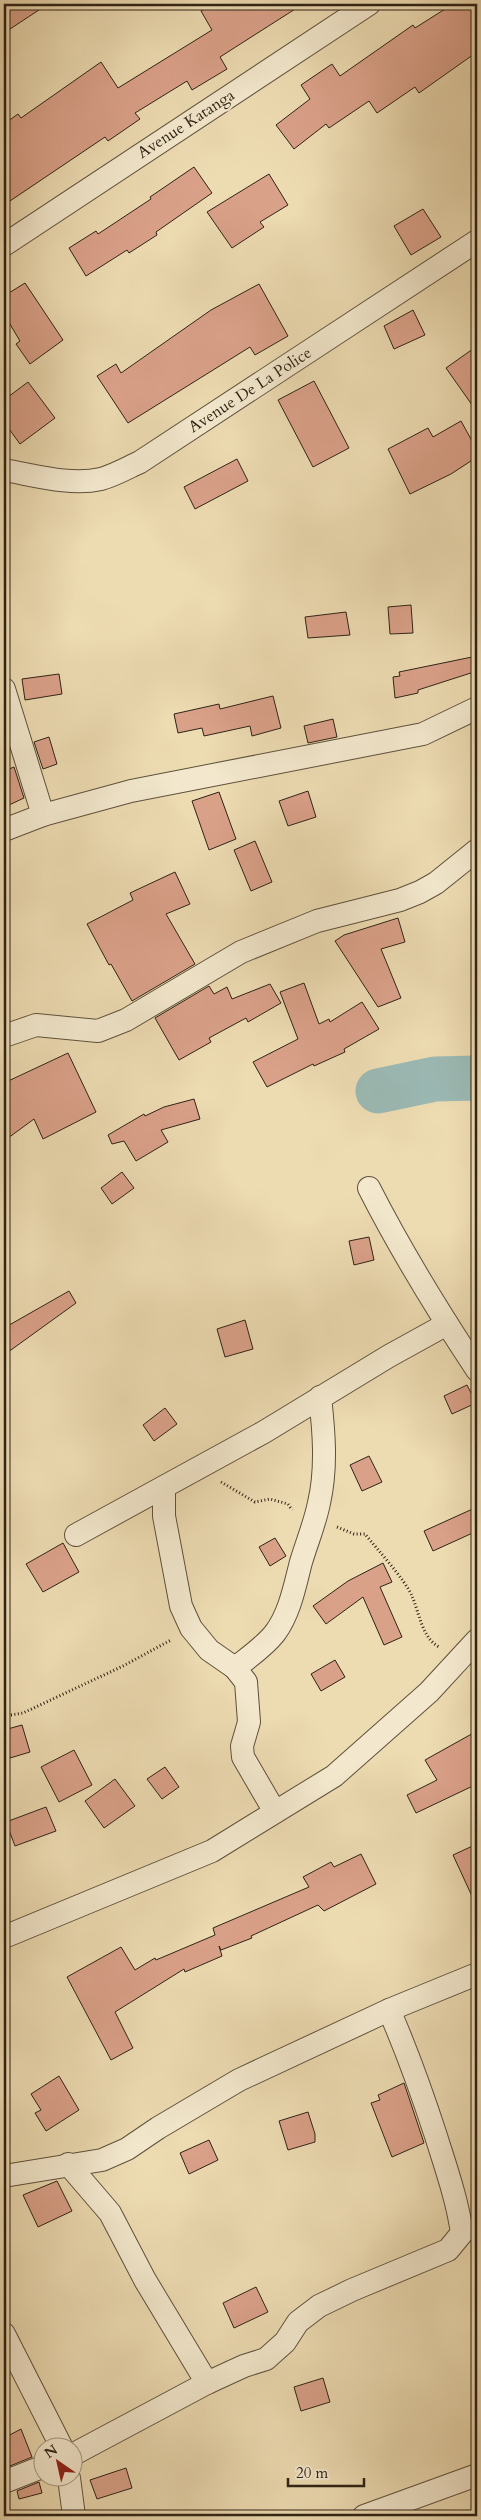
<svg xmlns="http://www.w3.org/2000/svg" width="481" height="2520" viewBox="0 0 481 2520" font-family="Cardo,serif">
<rect width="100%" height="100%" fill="#eddbb2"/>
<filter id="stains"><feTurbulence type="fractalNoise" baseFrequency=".004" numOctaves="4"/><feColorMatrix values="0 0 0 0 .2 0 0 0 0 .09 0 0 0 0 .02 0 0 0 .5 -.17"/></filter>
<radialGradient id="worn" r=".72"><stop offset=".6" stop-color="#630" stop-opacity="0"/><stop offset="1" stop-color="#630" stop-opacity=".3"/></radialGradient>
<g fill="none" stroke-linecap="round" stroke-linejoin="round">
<polyline stroke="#9bb9b4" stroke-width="45" points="378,1091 435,1079 477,1078"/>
</g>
<g fill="#daa189" stroke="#2f2315">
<polygon points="4,4 48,4 4,33"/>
<polygon points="213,4 303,4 220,57 227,69 192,90 187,81 135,113 140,119 108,141 105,137 4,205 4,124 18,114 21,118 101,62 118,88 212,30 201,11"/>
<polygon points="453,4 477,4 477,52 419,93 415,87 377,113 369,101 329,128 326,124 294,149 276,125 310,99 301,85 332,64 340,76 413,25 415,28"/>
<polygon points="194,167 212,193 156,232 157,235 129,253 127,250 86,276 69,248 96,231 98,234 151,199 150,197"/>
<polygon points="269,174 288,205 260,222 264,227 232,248 207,212"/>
<polygon points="423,209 441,237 411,255 394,226"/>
<polygon points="25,283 63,340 30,364 16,344 20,341 4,314 4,296"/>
<polygon points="259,284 288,336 255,355 250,347 128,423 97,376 116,364 121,373 211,310"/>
<polygon points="413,310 425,335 394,349 384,326"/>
<polygon points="477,346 477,412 446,368"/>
<polygon points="314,381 349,448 313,467 278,400"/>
<polygon points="28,382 55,418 20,444 4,422 4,400"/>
<polygon points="461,421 477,450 477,457 451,474 410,494 388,449 428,428 433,437"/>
<polygon points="237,459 248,481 195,509 184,487"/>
<polygon points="411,605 413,633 390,634 388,607"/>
<polygon points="346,612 350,635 308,638 305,617"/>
<polygon points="477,656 477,671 418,690 418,693 395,698 393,677 400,676 399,672"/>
<polygon points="59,674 62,694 25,700 22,679"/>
<polygon points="273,696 281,728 252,736 250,726 204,736 202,728 178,733 174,714 219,704 220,709"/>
<polygon points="333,719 337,737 308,743 304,726"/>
<polygon points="49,737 57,764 43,769 34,742"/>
<polygon points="14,767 24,798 9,805 4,792 4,771"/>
<polygon points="308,791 316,817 288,826 279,801"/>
<polygon points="219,792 236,839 209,850 192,801"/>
<polygon points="255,841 272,882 251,891 234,850"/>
<polygon points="175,872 190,904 166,914 195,964 132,1001 111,964 109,965 87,924 133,900 130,893"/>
<polygon points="398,918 405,942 381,949 401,998 378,1007 335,941 344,935"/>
<polygon points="304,983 319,1024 329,1019 330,1022 362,1002 379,1029 344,1049 345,1052 314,1066 313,1064 267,1087 253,1062 298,1039 280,992"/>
<polygon points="270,984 281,1003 248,1022 246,1018 209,1038 211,1042 179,1060 155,1018 209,986 214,994 227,987 232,999"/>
<polygon points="68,1053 96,1112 43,1139 34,1119 4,1141 4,1083"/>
<polygon points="194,1099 200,1119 161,1130 168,1142 136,1161 124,1141 112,1144 108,1135 144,1114 145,1116 164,1107"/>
<polygon points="122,1172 134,1188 112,1204 101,1188"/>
<polygon points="369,1237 374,1260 354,1265 349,1241"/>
<polygon points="69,1291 76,1303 4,1355 4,1328"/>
<polygon points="245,1320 253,1349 225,1357 217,1329"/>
<polygon points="467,1385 476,1403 452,1414 444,1396"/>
<polygon points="165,1408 177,1424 154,1441 143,1425"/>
<polygon points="369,1456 382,1482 362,1491 350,1465"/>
<polygon points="477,1507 477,1531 433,1551 424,1531"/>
<polygon points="275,1538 286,1556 270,1566 259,1547"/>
<polygon points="63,1543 79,1572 43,1592 26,1564"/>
<polygon points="383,1563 392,1582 380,1587 402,1637 384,1645 363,1597 326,1624 313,1606 348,1581"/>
<polygon points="335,1660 345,1677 321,1691 311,1674"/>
<polygon points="22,1725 30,1752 10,1758 4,1730"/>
<polygon points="477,1731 477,1784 416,1813 407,1795 437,1780 425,1760"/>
<polygon points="74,1750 92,1785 59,1802 41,1767"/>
<polygon points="165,1767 179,1787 162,1799 147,1779"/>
<polygon points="115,1779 135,1806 104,1828 85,1801"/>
<polygon points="46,1807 56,1831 15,1846 6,1822"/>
<polygon points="477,1844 477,1907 453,1855"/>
<polygon points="361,1854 376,1884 324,1911 318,1905 251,1936 252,1938 221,1950 219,1946 222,1956 185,1972 184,1969 115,2012 133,2048 111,2060 67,1977 121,1947 135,1970 155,1958 156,1960 215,1935 213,1928 309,1887 303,1877 331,1862 334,1867"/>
<polygon points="59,2076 79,2110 46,2131 35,2113 41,2110 31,2094"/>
<polygon points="404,2083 424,2143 392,2157 371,2103 380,2100 378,2095"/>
<polygon points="308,2112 315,2134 315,2142 288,2150 279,2121"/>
<polygon points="209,2140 218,2160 189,2174 180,2153"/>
<polygon points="57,2181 72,2211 38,2227 23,2195"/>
<polygon points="256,2287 268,2312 234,2328 223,2303"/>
<polygon points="323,2378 330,2402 301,2411 294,2387"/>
<polygon points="21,2429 32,2457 10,2466 8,2460 4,2462 4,2438"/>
<polygon points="126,2468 132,2488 97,2499 90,2480"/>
<polygon points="39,2482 42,2493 19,2499 17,2491"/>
</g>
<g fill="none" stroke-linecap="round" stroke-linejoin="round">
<g stroke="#5e513c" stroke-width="24">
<g id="minor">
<polyline points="4,245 369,4"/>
<path d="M4,470c30,5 66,16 97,9 14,-4 26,-11 39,-17l337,-221"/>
<polyline points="4,689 43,815"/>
<polyline points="4,830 43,815 131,791 423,734 477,708"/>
<polyline points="4,1036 36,1025 98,1031 126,1020 241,952 317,921 400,900 420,892 436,883 477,850"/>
<path d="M369,1188c32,63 69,123 108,182"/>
<polyline points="164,1487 164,1516 181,1606 191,1628 209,1650 235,1668 246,1682 249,1722 242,1746 243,1757 275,1812"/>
<polyline points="76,1535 264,1432 389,1356 447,1324"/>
<path d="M235,1668c14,-11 29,-21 40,-35 15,-20 20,-48 26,-71 6,-20 14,-39 18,-59 8,-35 5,-71 1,-106"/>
<polyline points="4,1937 212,1851 334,1776 429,1692 477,1640"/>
<polyline points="68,2164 110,2213 145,2280 207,2383"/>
<polyline points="4,2176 102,2160 127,2149 158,2128 239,2080 389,2010 477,1974"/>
<polyline points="4,2334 62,2448"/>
<path d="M72,2455l135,-72 37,-17 22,-7 19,-17 13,-20 21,-16 33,-16 96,-40 14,-17c-5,-34 -16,-65 -26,-97 -14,-43 -29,-85 -47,-126"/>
<polyline points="69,2478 74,2516"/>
<polyline points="4,2482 42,2467"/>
<polyline points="364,2516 477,2475"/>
</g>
</g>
<g stroke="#2f2315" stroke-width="3" stroke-dasharray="1 2.5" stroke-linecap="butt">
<polyline points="221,1482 255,1502 270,1499 288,1504 292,1510"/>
<path d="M337,1527l17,7h11c12,15 41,47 47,62 7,16 10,42 27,51"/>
<polyline points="4,1716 23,1713 123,1666 171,1640"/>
</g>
<use href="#minor" stroke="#f3e8cd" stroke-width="22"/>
</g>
<g text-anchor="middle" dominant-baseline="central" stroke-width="4.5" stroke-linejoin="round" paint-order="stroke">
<g font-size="16" fill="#2f2315" stroke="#f3e8cd">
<text transform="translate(186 124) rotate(-33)">Avenue Katanga</text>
<text transform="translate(250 390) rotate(-33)">Avenue De La Police</text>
</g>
</g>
<rect width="481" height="2520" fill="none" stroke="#eddbb2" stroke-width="20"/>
<rect x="5" y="5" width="471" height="2510" fill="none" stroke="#2f2315" stroke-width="2.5"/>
<rect x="10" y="10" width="461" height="2500" fill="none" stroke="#2f2315"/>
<g transform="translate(58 2462) rotate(326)"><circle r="24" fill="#f3e8cd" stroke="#a59983"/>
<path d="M0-4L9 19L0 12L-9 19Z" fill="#8f2418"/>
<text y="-8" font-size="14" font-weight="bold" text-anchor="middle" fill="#2f2315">N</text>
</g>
<path d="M288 2478v8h76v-8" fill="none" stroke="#2f2315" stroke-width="2.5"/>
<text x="296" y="2478" font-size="15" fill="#2f2315" stroke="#f3e8cd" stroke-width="4" paint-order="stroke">20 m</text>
<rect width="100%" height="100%" filter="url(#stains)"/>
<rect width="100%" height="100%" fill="url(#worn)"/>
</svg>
